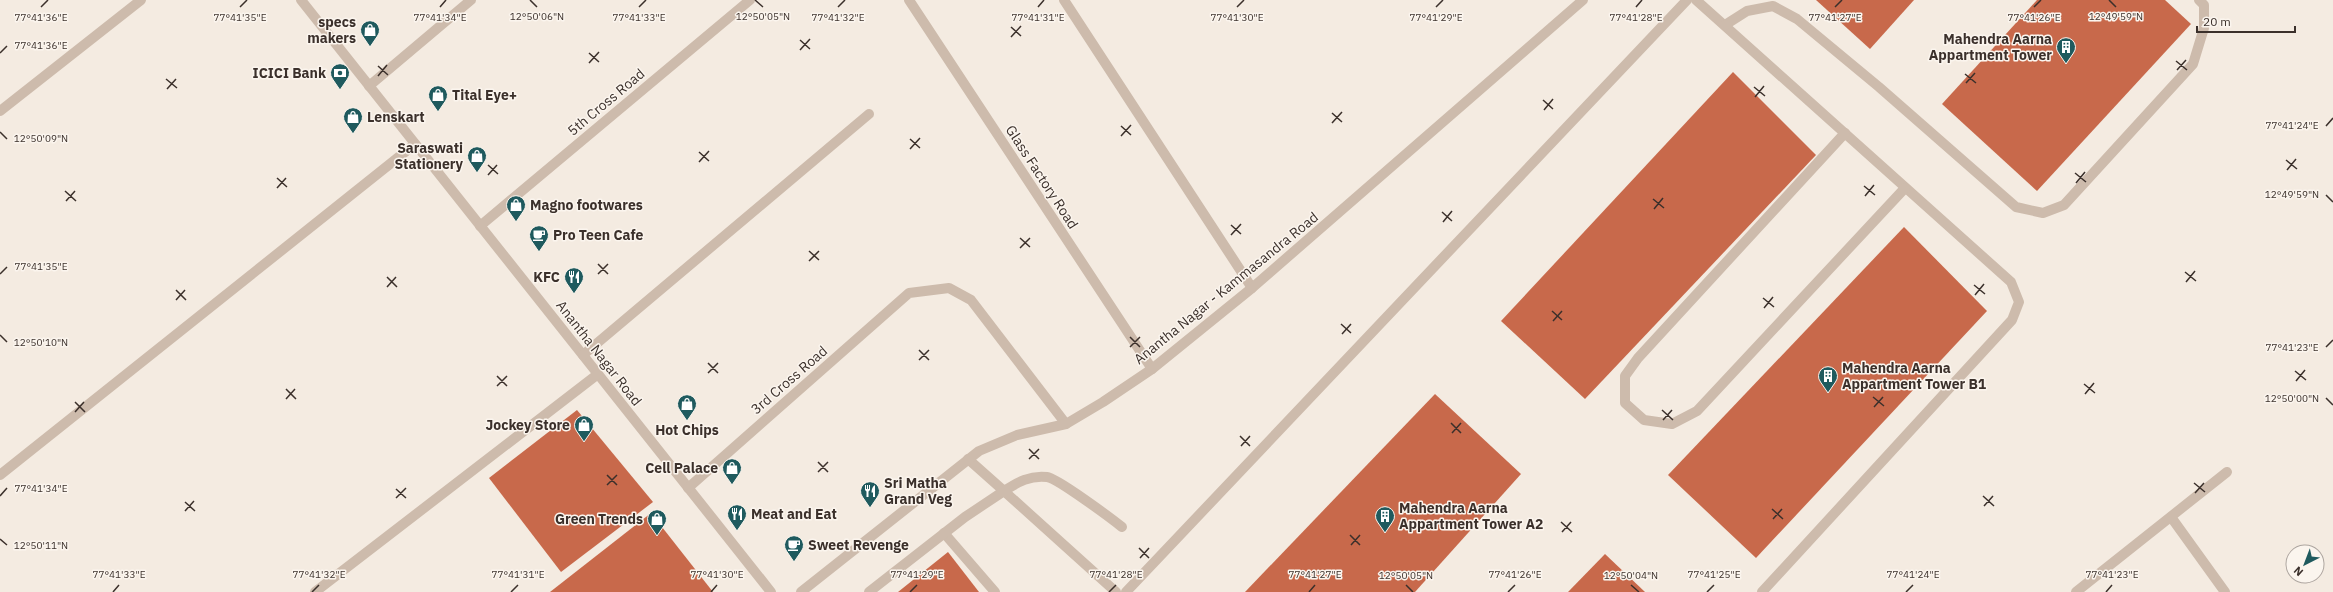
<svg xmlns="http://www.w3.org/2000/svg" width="2333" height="592" viewBox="0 0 2333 592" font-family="'IBM Plex Sans',sans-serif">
<rect width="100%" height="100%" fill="#f4ebe1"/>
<g fill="#c8694b">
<polygon points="1816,0 1914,0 1870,49"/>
<polygon points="2037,0 2165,0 2191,24 2037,191 1942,104"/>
<polygon points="1733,72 1816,155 1585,399 1501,321"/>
<polygon points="1904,227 1987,311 1756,558 1668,475"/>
<polygon points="1435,394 1521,474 1415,592 1245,592"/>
<polygon points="577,410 653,502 561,572 489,478"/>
<polygon points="651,513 713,592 550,592"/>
<polygon points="948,552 979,592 898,592"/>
<polygon points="1605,554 1645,592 1568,592"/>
</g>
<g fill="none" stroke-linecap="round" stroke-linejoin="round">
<g stroke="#cdbbac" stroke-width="10">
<polyline points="301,0 771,592"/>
<polyline points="909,0 1152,369"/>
<polyline points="1064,0 1252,288"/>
<polyline points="1696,0 2011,282 2019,302 2012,320 1762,592"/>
<polyline points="1725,25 1747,11 1773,6 1797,19 1879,87 2016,207 2043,213 2064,205 2193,64 2204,28 2204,5 2199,0"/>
<polyline points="369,86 471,0"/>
<polyline points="0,111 141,0"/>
<polyline points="1845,133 1638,358 1625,376 1625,403 1644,420 1672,424 1697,411 1905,188"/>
<polyline points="480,226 750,0"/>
<polyline points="583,355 869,114"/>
<path d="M968,459l36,32c14,-9 26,-16 43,-14 10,1 65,42 75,50"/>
<polyline points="0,475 415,144"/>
<polyline points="688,488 909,293 949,288 971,300 1066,424"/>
<polyline points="2171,517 2225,592"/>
<polyline points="944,533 995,592"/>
<polyline points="315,592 598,374"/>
<polyline points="801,592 979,451 1017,435 1066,424 1103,402 1152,369 1252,288 1583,0"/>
<polyline points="869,592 965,517 1004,491 1116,592"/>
<polyline points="1126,592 1687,0"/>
<polyline points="2076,592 2227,472"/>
</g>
</g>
<path fill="none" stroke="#3b302b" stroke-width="1.5" d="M530,0l7,7M755,0l8,7M2109,0l7,7M41,7l7,-7M240,7l7,-7M440,7l6,-7M639,7l7,-7M838,7l7,-7M1038,7l6,-7M1237,7l7,-7M1436,7l7,-7M1636,7l6,-7M1835,7l7,-7M2034,7l7,-7M1011,27l10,9M1011,37l10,-11M800,40l10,9M800,50l10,-11M0,53l7,-7M589,53l10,9M2176,61l11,9M589,63l10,-11M378,66l10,9M2177,70l9,-10M1965,74l11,9M378,76l9,-11M166,79l11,9M1966,83l9,-10M1754,87l11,9M167,89l9,-10M1755,97l9,-11M1543,100l10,9M1544,110l9,-11M1332,113l10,9M1332,123l10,-11M1121,126l10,9M2326,126l7,-8M0,132l7,7M1121,136l10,-11M910,139l10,9M910,149l10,-11M699,152l10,9M2286,160l11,9M699,162l10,-11M488,165l10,9M2287,170l9,-11M2075,173l11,9M488,175l9,-10M277,178l10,9M2076,183l9,-11M1864,186l11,9M277,188l9,-10M65,191l11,10M2326,195l7,7M1865,196l9,-11M1653,199l11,9M66,201l9,-10M1654,209l9,-11M1442,212l10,9M1443,222l9,-11M1231,225l10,9M1231,235l10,-11M1020,238l10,9M1020,248l10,-10M809,251l10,9M809,261l10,-10M598,264l10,10M2185,272l11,9M0,274l7,-7M598,274l10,-10M387,277l10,10M2186,282l9,-11M1974,285l11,9M387,287l9,-10M176,290l10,10M1975,295l9,-11M1763,298l11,9M176,300l9,-10M1764,308l9,-11M1552,311l10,9M1553,321l9,-10M1341,324l10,9M1342,334l9,-10M0,335l7,7M1130,337l10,10M1130,347l10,-10M2326,347l7,-7M919,350l10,10M919,360l10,-10M708,363l10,10M2295,371l11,9M708,373l10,-10M497,376l10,10M2296,381l9,-11M2084,384l11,9M497,386l10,-10M286,389l10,10M2085,394l9,-11M1873,397l11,9M2326,398l7,7M286,399l9,-10M75,402l10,10M1874,407l9,-10M1662,410l11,10M75,412l9,-10M1663,420l9,-10M1451,423l10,10M1452,433l9,-10M1240,436l10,10M1241,446l9,-10M1029,449l10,10M1029,459l10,-10M818,462l10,10M818,472l10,-10M607,475l10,10M2194,483l11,9M607,485l10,-10M396,489l10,9M2195,493l9,-10M0,496l7,-8M1983,496l11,10M396,498l10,-10M185,502l10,9M1984,506l9,-10M1772,509l11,10M185,511l9,-10M1773,519l9,-10M1561,522l11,10M1562,532l9,-10M1350,535l10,10M0,539l7,6M1351,545l9,-10M1139,548l10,10M1140,558l9,-10M1406,585l7,7M1631,585l8,7M113,592l6,-7M312,592l7,-7M511,592l7,-7M711,592l6,-7M910,592l7,-7M1109,592l7,-7M1309,592l6,-7M1508,592l7,-7M1707,592l7,-7M1906,592l7,-7M2106,592l6,-7"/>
<defs>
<g id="shop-pin" transform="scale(1)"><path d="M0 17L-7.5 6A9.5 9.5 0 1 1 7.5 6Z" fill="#1f5a5e" stroke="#fbf5ee"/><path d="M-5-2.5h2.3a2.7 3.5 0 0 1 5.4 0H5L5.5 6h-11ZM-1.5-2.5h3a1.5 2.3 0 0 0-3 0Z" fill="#fff"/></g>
<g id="building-pin" transform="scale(1)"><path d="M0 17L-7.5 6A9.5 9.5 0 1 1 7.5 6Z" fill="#1f5a5e" stroke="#fbf5ee"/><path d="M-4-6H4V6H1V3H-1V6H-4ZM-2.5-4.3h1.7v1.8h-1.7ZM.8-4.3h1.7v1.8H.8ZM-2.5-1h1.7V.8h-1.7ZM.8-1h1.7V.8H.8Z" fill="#fff"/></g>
<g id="bank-pin" transform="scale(1)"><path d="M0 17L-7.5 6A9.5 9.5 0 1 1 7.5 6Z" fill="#1f5a5e" stroke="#fbf5ee"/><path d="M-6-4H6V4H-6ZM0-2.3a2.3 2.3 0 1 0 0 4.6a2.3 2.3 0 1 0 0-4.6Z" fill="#fff"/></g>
<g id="cafe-pin" transform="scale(1)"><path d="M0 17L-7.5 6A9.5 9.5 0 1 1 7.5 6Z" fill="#1f5a5e" stroke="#fbf5ee"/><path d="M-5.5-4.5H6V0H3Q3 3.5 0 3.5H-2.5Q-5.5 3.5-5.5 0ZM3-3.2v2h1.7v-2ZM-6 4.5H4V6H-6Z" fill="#fff"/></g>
<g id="restaurant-pin" transform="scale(1)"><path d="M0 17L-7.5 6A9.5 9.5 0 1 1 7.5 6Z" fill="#1f5a5e" stroke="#fbf5ee"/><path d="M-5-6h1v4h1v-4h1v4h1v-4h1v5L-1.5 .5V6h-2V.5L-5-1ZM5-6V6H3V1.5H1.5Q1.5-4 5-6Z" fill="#fff"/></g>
</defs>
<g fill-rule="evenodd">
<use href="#shop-pin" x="370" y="30"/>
<use href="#building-pin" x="2066" y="47"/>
<use href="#bank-pin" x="340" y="73"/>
<use href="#shop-pin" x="438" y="95"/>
<use href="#shop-pin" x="353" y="117"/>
<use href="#shop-pin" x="477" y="156"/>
<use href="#shop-pin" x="516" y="205"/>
<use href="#cafe-pin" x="539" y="235"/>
<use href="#restaurant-pin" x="574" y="277"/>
<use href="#building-pin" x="1828" y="376"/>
<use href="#shop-pin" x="687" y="404"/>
<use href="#shop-pin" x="584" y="425"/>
<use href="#shop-pin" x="732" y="468"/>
<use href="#restaurant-pin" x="870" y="491"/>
<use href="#restaurant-pin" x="737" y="514"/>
<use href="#building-pin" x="1385" y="516"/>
<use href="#shop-pin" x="657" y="519"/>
<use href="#cafe-pin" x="794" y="545"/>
</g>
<g text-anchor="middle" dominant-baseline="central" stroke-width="3" stroke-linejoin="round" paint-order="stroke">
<g font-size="14" font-weight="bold" fill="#3b302b" stroke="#fbf5ee" text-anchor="start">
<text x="356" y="22" text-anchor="end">specs<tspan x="356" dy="16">makers</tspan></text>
<text x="2052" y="39" text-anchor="end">Mahendra Aarna<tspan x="2052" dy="16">Appartment Tower</tspan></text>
<text x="326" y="73" text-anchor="end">ICICI Bank</text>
<text x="452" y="95">Tital Eye+</text>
<text x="367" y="117">Lenskart</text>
<text x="463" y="148" text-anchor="end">Saraswati<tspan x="463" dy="16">Stationery</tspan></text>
<text x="530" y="205">Magno footwares</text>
<text x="553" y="235">Pro Teen Cafe</text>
<text x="560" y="277" text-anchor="end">KFC</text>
<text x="1842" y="368">Mahendra Aarna<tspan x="1842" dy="16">Appartment Tower B1</tspan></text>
<text x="570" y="425" text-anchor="end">Jockey Store</text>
<text x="687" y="430" text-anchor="middle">Hot Chips</text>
<text x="718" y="468" text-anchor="end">Cell Palace</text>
<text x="884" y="483">Sri Matha<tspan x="884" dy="16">Grand Veg</tspan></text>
<text x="1399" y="508">Mahendra Aarna<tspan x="1399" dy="16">Appartment Tower A2</tspan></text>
<text x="751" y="514">Meat and Eat</text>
<text x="643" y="519" text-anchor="end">Green Trends</text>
<text x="808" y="545">Sweet Revenge</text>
</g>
<g font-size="14" fill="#3b302b" stroke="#fbf5ee">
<text transform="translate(606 102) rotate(-40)">5th Cross Road</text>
<text transform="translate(1042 177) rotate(57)">Glass Factory Road</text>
<text transform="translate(1226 288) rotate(-39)">Anantha Nagar - Kammasandra Road</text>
<text transform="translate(599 353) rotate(52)">Anantha Nagar Road</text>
<text transform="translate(789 380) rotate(-41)">3rd Cross Road</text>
</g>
</g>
<g font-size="10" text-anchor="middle" fill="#3b302b" stroke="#fbf5ee" stroke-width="3" stroke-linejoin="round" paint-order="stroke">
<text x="2116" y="20">12°49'59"N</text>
<text x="537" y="20">12°50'06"N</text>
<text x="763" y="20">12°50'05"N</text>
<text x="41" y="21">77°41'36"E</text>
<text x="240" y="21">77°41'35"E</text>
<text x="440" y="21">77°41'34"E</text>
<text x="639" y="21">77°41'33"E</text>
<text x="838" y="21">77°41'32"E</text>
<text x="1038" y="21">77°41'31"E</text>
<text x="1237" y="21">77°41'30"E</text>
<text x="1436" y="21">77°41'29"E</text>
<text x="1636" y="21">77°41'28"E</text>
<text x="1835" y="21">77°41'27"E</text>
<text x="2034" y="21">77°41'26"E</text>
<text x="41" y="49">77°41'36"E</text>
<text x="2292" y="129">77°41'24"E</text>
<text x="41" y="142">12°50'09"N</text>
<text x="2292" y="198">12°49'59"N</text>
<text x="41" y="270">77°41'35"E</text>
<text x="41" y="346">12°50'10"N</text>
<text x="2292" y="351">77°41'23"E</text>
<text x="2292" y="402">12°50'00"N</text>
<text x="41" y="492">77°41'34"E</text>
<text x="41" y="549">12°50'11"N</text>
<text x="119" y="578">77°41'33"E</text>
<text x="319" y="578">77°41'32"E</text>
<text x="518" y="578">77°41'31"E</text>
<text x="717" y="578">77°41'30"E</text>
<text x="917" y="578">77°41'29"E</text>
<text x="1116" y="578">77°41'28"E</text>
<text x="1315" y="578">77°41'27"E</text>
<text x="1515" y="578">77°41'26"E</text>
<text x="1714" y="578">77°41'25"E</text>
<text x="1913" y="578">77°41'24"E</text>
<text x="2112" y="578">77°41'23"E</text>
<text x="1406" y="579">12°50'05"N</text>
<text x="1631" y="579">12°50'04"N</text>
</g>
<g transform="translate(2305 564) rotate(222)"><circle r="19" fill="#fbf5ee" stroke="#aea6a0"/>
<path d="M0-3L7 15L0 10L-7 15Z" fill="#1f5a5e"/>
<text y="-6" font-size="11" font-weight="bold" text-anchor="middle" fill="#3b302b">N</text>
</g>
<path d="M2197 26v6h98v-6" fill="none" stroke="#3b302b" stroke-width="2"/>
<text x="2203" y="26" font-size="12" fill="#3b302b" stroke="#fbf5ee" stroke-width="3" paint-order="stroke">20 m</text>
</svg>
